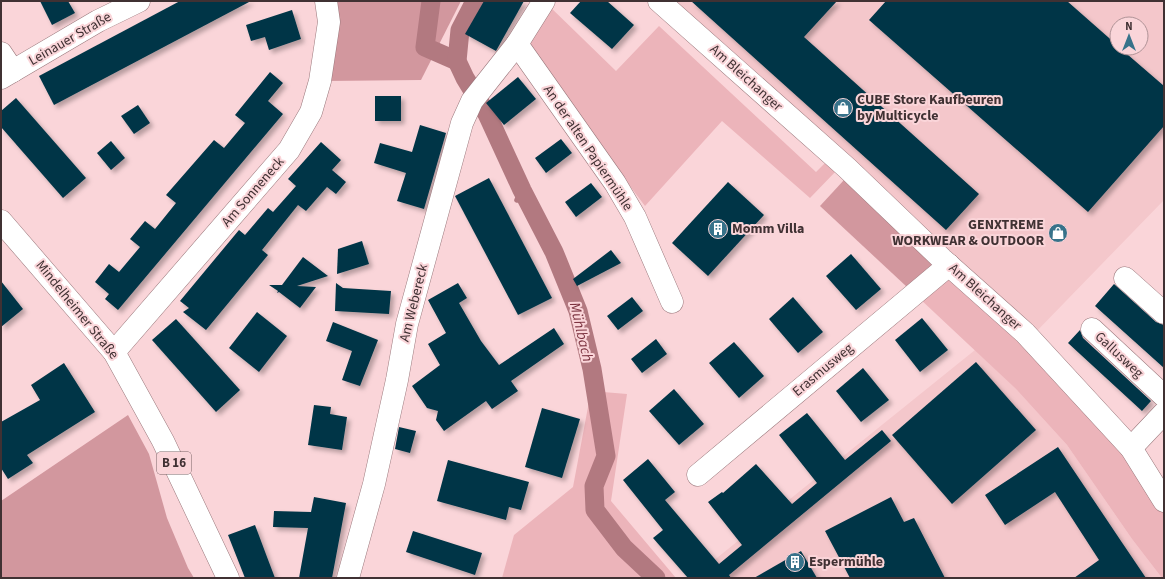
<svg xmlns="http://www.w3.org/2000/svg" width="1165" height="579" viewBox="0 0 1165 579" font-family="'Source Sans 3',sans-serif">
<defs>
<filter id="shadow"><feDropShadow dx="3.5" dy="3.5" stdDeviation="2" flood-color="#0004"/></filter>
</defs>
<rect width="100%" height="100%" fill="#fad5d9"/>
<g fill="#f4c7cb" fill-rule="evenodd">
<path d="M668,1h496v199l-131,135zM1117,24h24v24h-24z"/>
<polygon points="975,350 1016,389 1067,445 1132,539 1162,578 692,578"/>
</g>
<g fill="#ecb4ba">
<polygon points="546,3 616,71 659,26 816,172 828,160 838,169 810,198 722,121 645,206 522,43"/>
<polygon points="950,273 1127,451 1164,512 1164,578 1162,578 1132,539 1067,445 1016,389 919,298"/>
<polygon points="591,391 627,394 611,501 676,578 502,578 514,535 573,487"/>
</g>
<g fill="#d2979e">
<polygon points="333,1 461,1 421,80 325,81"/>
<polygon points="844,180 935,263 907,287 820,206"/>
<polygon points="128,415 149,454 167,518 188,568 194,578 1,578 1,501"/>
</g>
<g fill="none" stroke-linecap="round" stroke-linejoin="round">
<polyline stroke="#b27980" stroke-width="5.5" points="517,200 522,190"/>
<g stroke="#b27980" stroke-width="19">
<polyline points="431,1 425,47 457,61"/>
<polyline points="475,1 460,30 457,61 465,78 487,114 522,190 554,252 578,311 592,369 606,456 594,486 595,510 624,548 656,578"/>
</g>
</g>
<g fill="#043546" filter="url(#shadow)">
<polygon points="40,1 68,1 75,13 52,25"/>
<polygon points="180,1 251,1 54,105 39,76"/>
<polygon points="484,1 524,1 496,51 465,34"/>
<polygon points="581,1 607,1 634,25 612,49 570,13"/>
<polygon points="691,1 837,1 804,37 979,194 946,230"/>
<polygon points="886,1 1067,1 1117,45 1117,48 1120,48 1164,86 1164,126 1088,212 869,20"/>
<polygon points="292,10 301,39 269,50 265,37 251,41 246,25"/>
<polygon points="270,72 283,83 268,101 283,114 118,310 105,299 109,294 95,282 109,264 119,272 140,247 130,239 145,221 155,229 176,203 166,195 214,140 224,148 245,123 235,115"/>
<polygon points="518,77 536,99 504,125 486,103"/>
<rect x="375" y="96" width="26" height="25"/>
<polygon points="16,98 86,178 63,198 1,127 1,111"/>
<polygon points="138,105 150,123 134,134 121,116"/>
<polygon points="420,125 446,133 424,209 397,201 406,173 374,163 380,143 412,152"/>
<polygon points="561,139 572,153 546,173 535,158"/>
<polygon points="111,141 125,158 111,170 97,153"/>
<polygon points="321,142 341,160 332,170 346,182 336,194 327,187 306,211 298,205 262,250 268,255 206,330 183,312 189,308 180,301 239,230 245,235 268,208 273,212 296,186 288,179"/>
<polygon points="489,178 552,298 518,315 455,196"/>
<polygon points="728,182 764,215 708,276 672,243"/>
<polygon points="591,183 602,197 576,217 565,202"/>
<polygon points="362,241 369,264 337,274 338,249"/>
<polygon points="611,250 621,263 577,286 573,279"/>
<polygon points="851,254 881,289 856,310 826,276"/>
<polygon points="303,257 328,276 297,286 316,287 300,308 279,292 277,293 278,291 269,285 282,285"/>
<polygon points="1,281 23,309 1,327"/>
<polygon points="336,283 343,288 391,291 389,314 335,311"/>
<polygon points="458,283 467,298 459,303 481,341 499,365 554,328 564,344 511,381 518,391 492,409 486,401 444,431 436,420 438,411 427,408 412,386 440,365 428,344 446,333 428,300"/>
<polygon points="1114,284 1156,322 1164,325 1164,368 1095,306"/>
<polygon points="632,297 643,311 618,330 607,316"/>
<polygon points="793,297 823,332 798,353 769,319"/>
<polygon points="257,312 287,336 259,372 229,348"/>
<polygon points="922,318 948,350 920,372 895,340"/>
<polygon points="176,319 240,390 216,412 152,340"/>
<polygon points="333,322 378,340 360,386 342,380 352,351 326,341"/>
<polygon points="1080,330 1083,338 1151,401 1142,411 1068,343"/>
<polygon points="656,339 667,354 642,373 631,359"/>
<polygon points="734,342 764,376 739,398 709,363"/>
<polygon points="976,362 1036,430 952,504 892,435"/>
<polygon points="64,363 95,412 27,455 33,463 8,479 1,468 1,422 40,400 31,385"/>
<polygon points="863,368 889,400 861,422 836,391"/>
<polygon points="674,389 704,424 679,445 649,411"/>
<polygon points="314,405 331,407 330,414 347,417 342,450 308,445"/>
<polygon points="542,408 580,419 562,478 525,467"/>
<polygon points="807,413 845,460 882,430 891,441 729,575 731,578 688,578 653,538 663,530 623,480 648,459 675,492 665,500 719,564 742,545 708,502 722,492 723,493 756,464 792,504 817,483 779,435"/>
<polygon points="399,427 416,431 410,453 395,449"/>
<polygon points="1058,447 1123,544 1146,578 1074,578 1099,560 1055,492 1005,525 985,495"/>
<polygon points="448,460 529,482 521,510 509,507 506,520 437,501"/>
<polygon points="314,497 346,503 332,578 299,578 308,528 273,527 274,511 311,512"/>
<polygon points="891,497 904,522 914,518 945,578 850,578 825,531"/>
<polygon points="255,525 267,557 275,578 245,578 228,535"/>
<polygon points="413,531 482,553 475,575 406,552"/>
<polygon points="801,551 817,578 754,578"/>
</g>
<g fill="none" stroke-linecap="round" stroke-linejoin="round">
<g stroke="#9a787c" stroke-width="23">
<g id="minor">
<polyline points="544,1 517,44 615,183 635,217 672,302"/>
<polyline points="659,1 847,168 942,259 1025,333 1131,448 1164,501"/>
<polyline points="1,53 13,71"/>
<polyline points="1,78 98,21 139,1"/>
<polyline points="1125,278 1164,313"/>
<polyline points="1092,329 1164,396"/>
<polyline points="114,352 289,150 311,112 320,81 329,22 326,1"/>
<polyline points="1131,448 1164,413"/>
<polyline points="698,475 949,265"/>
<polyline points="348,578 374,484 397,380 407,324 462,123 472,101 517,44"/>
</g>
</g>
<g stroke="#9a787c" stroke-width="23">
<polyline id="major" points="1,221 114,352 163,441 228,578"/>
</g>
<use href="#minor" stroke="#fff" stroke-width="22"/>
<use href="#major" stroke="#fff" stroke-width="22"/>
</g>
<defs>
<g id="shop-disc" transform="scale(1)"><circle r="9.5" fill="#37728a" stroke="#fad5d9"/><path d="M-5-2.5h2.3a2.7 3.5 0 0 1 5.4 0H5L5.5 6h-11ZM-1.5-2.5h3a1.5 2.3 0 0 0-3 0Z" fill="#fff"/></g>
<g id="building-disc" transform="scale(1)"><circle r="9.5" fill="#37728a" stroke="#fad5d9"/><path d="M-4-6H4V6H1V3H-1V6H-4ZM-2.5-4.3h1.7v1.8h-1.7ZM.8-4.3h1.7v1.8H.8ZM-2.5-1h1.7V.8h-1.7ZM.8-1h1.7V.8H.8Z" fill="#fff"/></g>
</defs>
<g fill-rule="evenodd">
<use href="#shop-disc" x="843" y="108"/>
<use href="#building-disc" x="718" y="229"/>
<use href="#shop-disc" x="1058" y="233"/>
<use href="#building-disc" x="795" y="562"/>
</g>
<g text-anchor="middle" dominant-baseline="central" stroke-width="4" stroke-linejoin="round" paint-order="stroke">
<rect fill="#fad5d9" stroke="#786265" stroke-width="1" x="157" y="452" width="34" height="22" rx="3"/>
<g font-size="13" font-weight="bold" fill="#403133">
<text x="174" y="463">B 16</text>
</g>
<g font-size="14" fill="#403133" stroke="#fad5d9">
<text transform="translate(70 39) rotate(-30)">Leinauer Straße</text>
<text transform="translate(746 78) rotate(42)">Am Bleichanger</text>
<text transform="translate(588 148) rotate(56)">An der alten Papiermühle</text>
<text transform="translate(253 192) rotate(-49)">Am Sonneneck</text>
<text transform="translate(985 297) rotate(42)">Am Bleichanger</text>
<text transform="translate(414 303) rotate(-76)">Am Webereck</text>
<text transform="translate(77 310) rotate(51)">Mindelheimer Straße</text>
<text transform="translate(1119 355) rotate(43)">Gallusweg</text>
<text transform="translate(823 370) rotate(-40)">Erasmusweg</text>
</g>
<g font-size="14" font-weight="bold" fill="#403133" stroke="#fad5d9" text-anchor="start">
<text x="857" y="100">CUBE Store Kaufbeuren<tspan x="857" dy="16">by Multicycle</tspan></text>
<text x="1044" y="225" text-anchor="end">GENXTREME<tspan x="1044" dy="16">WORKWEAR &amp; OUTDOOR</tspan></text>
<text x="732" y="229">Momm Villa</text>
<text x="809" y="562">Espermühle</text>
</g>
<g font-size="15" font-style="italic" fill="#7c3340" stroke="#fad5d9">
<text transform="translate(581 332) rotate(77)">Mühlbach</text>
</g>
</g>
<rect width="1165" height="579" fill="none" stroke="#403133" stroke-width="4"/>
<g transform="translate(1129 36)"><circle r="19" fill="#fad5d9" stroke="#b09397"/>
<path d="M0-3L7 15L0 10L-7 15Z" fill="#37728a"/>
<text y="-6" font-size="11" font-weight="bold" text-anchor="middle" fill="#403133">N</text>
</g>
</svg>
